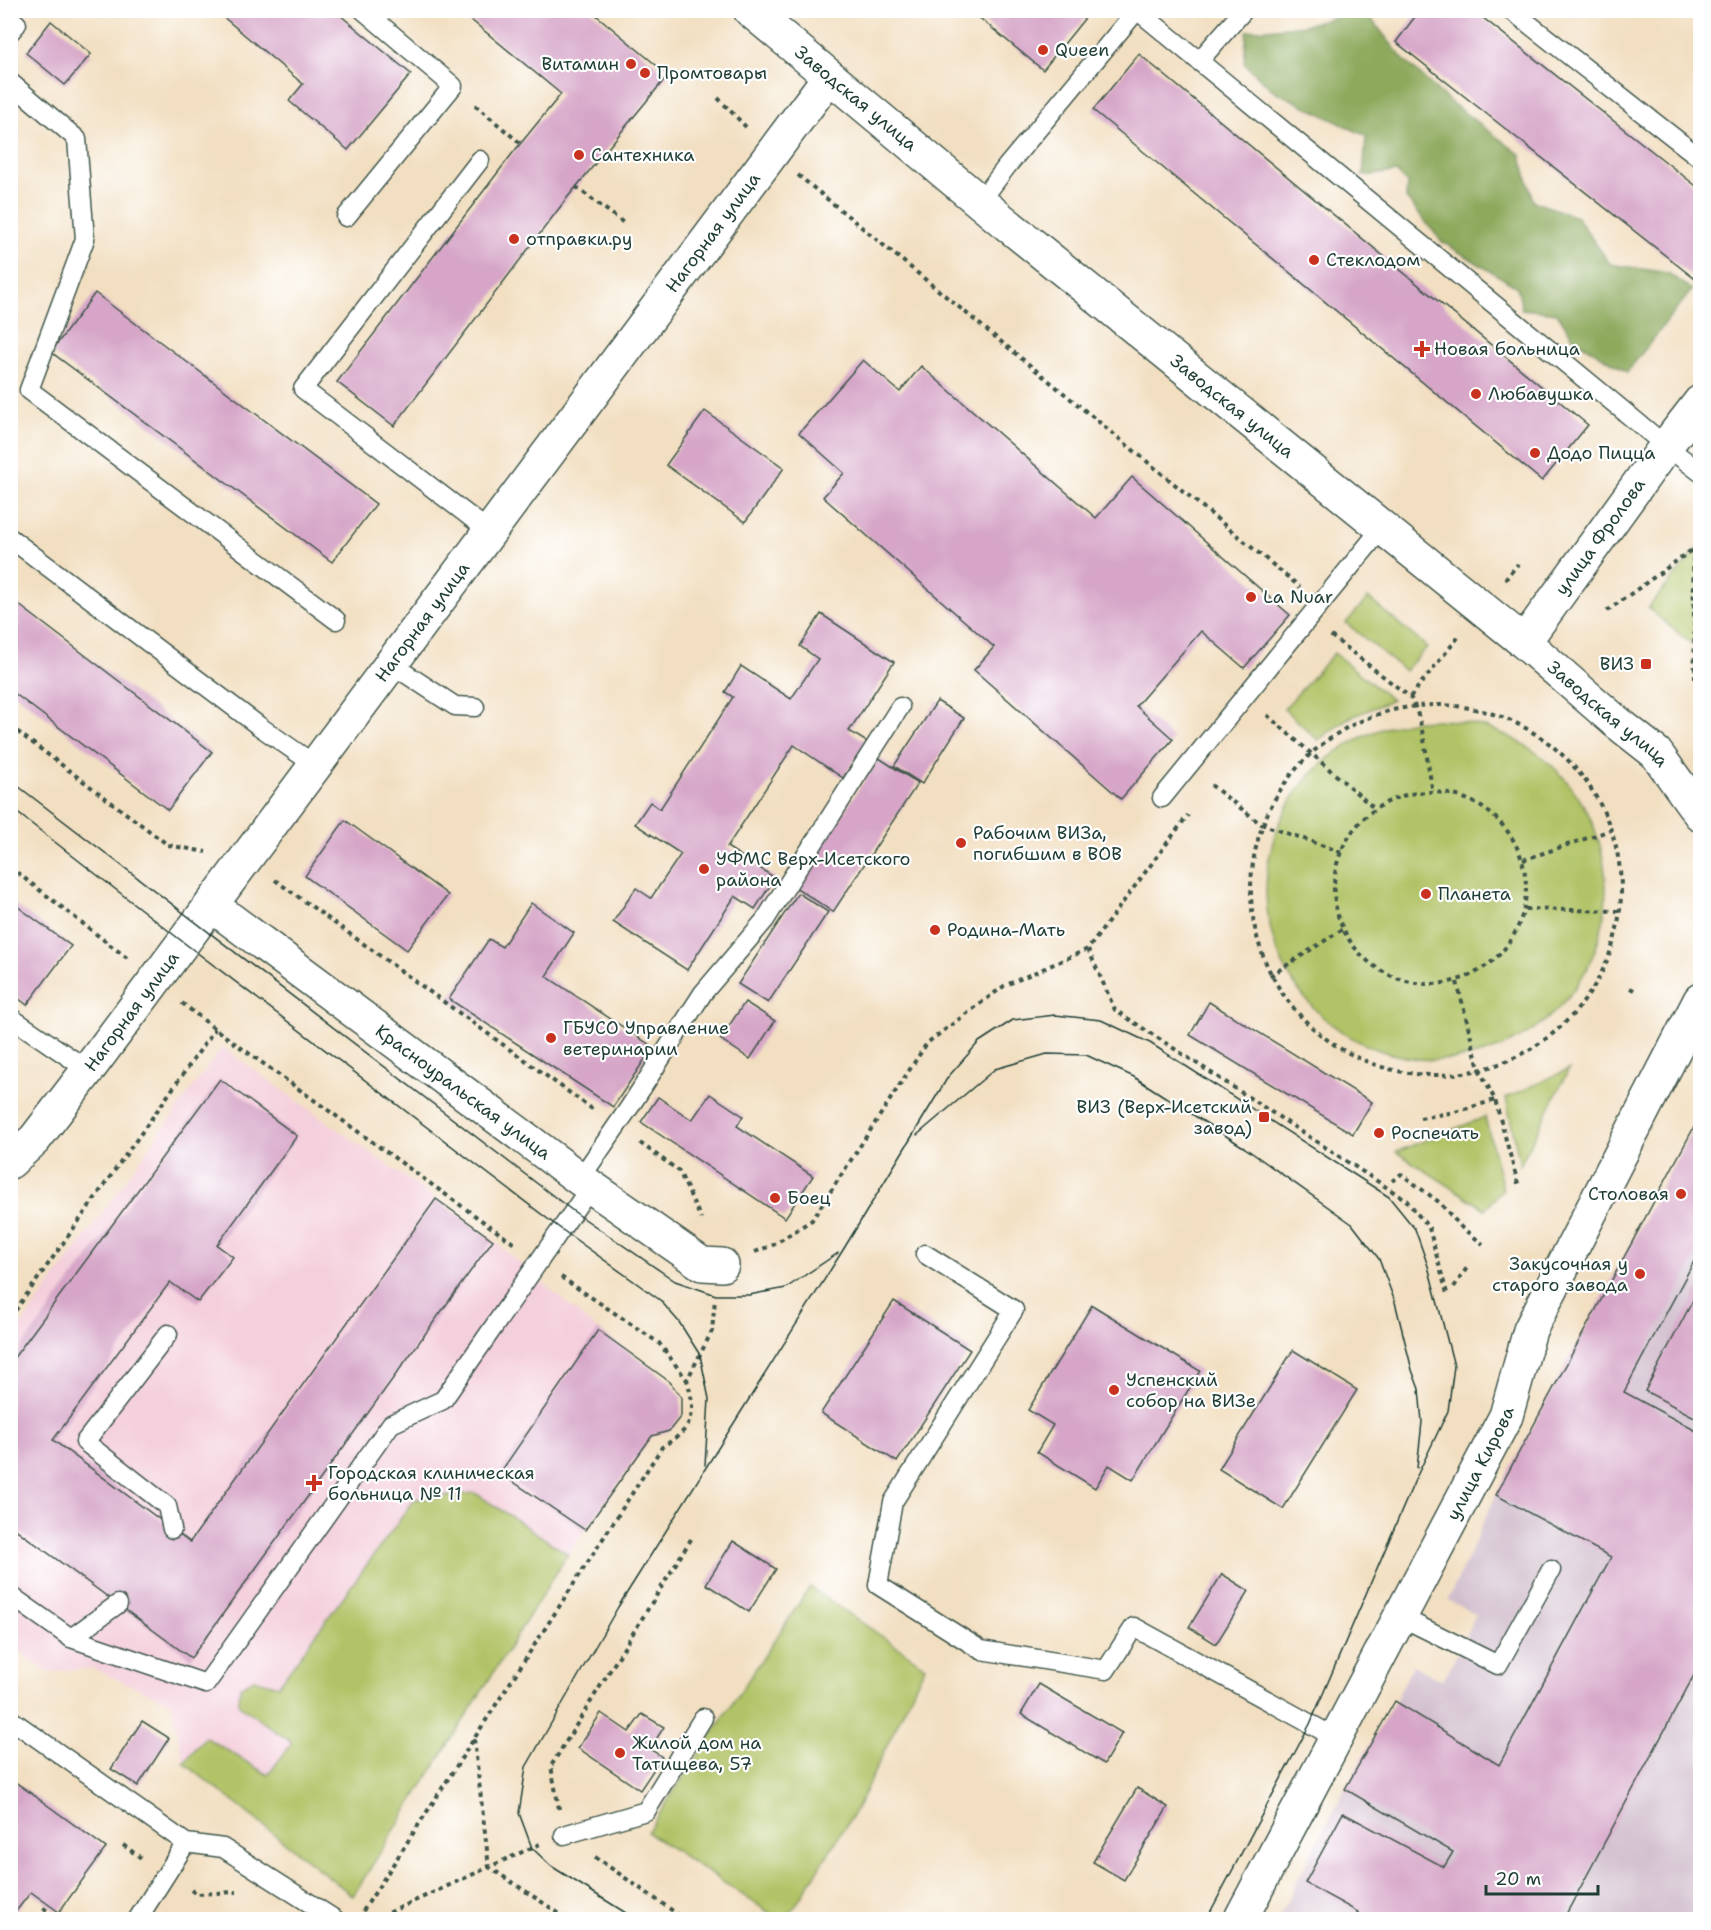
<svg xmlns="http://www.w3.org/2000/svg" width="1711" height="1930" viewBox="0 0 1711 1930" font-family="'Shantell Sans',sans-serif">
<rect width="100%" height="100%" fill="#fff"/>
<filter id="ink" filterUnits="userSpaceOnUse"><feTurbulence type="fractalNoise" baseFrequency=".0167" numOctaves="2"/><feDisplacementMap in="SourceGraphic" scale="12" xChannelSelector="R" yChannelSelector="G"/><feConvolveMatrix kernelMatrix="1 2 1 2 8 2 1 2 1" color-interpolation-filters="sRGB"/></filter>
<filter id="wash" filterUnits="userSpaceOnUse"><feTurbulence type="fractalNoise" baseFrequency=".008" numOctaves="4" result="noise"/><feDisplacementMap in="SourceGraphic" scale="24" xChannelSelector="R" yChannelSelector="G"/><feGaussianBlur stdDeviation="1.35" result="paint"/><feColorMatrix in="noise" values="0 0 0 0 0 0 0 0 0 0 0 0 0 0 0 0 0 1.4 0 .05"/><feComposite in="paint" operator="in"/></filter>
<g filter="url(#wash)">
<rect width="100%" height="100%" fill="#f2dfc1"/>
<polygon fill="#f4cfdc" points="222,1047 493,1240 598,1330 670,1382 681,1397 681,1416 669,1431 652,1436 568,1554 353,1896 184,1763 171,1703 92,1668 47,1672 11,1645 11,1339"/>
<polygon fill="#d0bdcc" points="1700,1116 1700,1919 1277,1920 1345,1789 1395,1701 1413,1665 1443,1681 1476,1615 1448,1600 1496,1495"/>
<g fill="#b1c366" stroke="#68804d" stroke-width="1.5">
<polygon points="1700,546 1700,651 1648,608"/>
<polygon points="1368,598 1427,647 1405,671 1346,623"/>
<polygon points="1334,653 1392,700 1347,719 1318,740 1284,709"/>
<circle cx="1436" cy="890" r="170"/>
<polygon points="1569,1069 1520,1165 1506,1098"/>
<polygon points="1485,1117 1503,1189 1485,1209 1396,1152"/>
<polygon points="475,1493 568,1554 353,1896 184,1763 205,1737 268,1775 292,1743 239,1705 240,1687 254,1679 278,1686 415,1499"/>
<polygon points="810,1587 925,1666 857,1808 796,1905 783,1919 779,1919 647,1832"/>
</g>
<polygon fill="#8ca95b" stroke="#567348" stroke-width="1.5" points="1344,15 1369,16 1403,59 1449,101 1521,155 1533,201 1577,217 1610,264 1668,273 1692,290 1627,372 1574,339 1557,313 1522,309 1517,287 1442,242 1406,198 1407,183 1396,172 1363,176 1366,136 1272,90 1244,63 1247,31 1305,25"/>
<g id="blocks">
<g fill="#d6a5c7">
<polygon points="215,10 334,10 411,74 348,150 289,101 303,84"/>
<polygon points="459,10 590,10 668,75 567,198 394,426 337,382 512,154 561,94"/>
<polygon points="970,10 1086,10 1089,13 1043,70"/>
<polygon points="1420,10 1473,10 1700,189 1700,283 1396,42"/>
<polygon points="51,21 91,54 65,85 26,53"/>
<polygon points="1139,54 1588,425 1542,481 1093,110"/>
<polygon points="95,293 376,504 332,562 51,352"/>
<polygon points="863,360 900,392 921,366 1096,518 1132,477 1290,615 1244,668 1201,631 1136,706 1173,739 1121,799 974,670 994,647 823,497 844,473 799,433"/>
<polygon points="705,411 784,468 745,522 666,465"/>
<polygon points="10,598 212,752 168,810 10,690"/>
<polygon points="821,614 894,662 849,731 867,742 843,778 794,745 727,847 775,878 755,909 735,896 687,970 613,922 636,888 651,898 681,854 635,824 650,802 660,809 733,697 725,692 741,666 791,699 818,659 800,646"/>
<polygon points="937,701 964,718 922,784 894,766"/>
<polygon points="879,758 918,783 833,912 795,887"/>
<polygon points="345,820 448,895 407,950 305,876"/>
<polygon points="798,893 828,912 768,1003 738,984"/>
<polygon points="10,901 71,946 27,1005 10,992"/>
<polygon points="531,903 574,933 546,976 653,1047 613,1107 449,999 489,939 502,947"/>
<polygon points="745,1002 775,1021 750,1059 720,1039"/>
<polygon points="1209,1002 1372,1102 1353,1134 1190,1035"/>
<polygon points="220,1079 297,1136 217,1245 233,1257 198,1302 170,1282 53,1440 190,1542 436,1199 493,1240 191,1658 10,1525 10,1363"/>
<polygon points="710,1094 743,1116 737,1126 813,1176 785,1218 641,1122 658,1097 692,1120"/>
<polygon points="1700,1116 1700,1250 1624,1392 1700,1433 1700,1664 1563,1920 1354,1920 1358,1912 1305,1883 1343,1813 1444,1867 1453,1852 1345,1789 1395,1701 1499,1765 1611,1557 1496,1495"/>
<polygon points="1700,1287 1700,1420 1645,1391"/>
<polygon points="894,1301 970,1350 897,1462 821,1413"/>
<polygon points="1092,1305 1200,1371 1133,1480 1109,1465 1095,1488 1037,1452 1053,1425 1028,1410"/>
<polygon points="598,1330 670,1382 681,1397 681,1416 669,1431 652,1436 585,1530 500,1473"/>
<polygon points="1293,1350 1357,1390 1283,1509 1219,1469"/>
<polygon points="733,1541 776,1569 749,1612 706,1584"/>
<polygon points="1222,1574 1249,1591 1216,1644 1189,1627"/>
<polygon points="1039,1684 1122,1733 1104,1764 1021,1714"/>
<polygon points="601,1713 629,1732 642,1714 664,1727 650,1749 662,1757 640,1790 578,1748"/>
<polygon points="142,1721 169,1738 138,1786 111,1769"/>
<polygon points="10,1778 106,1848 59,1912 31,1892 10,1919"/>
<polygon points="1137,1788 1168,1807 1124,1880 1093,1862"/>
</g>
</g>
</g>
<g filter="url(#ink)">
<use href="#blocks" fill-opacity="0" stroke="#3f5549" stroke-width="1.5"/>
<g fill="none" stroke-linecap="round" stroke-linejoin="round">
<g stroke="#3f5549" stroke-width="21">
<g id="service">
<polyline points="1137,10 1666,446 1700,472"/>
<polyline points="1511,10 1700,158"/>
<polyline points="10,18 17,24 10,32"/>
<polyline points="1199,61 1244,10"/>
<polyline points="10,82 77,139 85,239 29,390 336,620"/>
<polyline points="480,160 303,389 490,532"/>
<polyline points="980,202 1007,166 1137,10"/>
<polyline points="346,217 453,86 363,10"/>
<polyline points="10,538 259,726 315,765"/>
<polyline points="391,664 455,706 475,707"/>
<polyline points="1162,798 1382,528"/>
<polyline points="10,1017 88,1070"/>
<polyline points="580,1179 629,1108 703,993 765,920 900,707"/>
<polyline points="925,1254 1014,1310 893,1502 878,1585 981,1650 1106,1670 1134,1627 1336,1738"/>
<polyline points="168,1334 85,1442 167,1506 172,1529"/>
<polyline points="10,1595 71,1638 206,1684 391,1424 443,1400 591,1186"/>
<polyline points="1401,1617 1498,1665 1551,1570"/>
<polyline points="71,1638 118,1604"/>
<polyline points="10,1719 186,1843 223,1848 336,1920"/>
<polyline points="564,1835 646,1811 703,1718"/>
<polyline points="137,1920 186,1843"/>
</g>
</g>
<g stroke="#3f5549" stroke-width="36">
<g id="minor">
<path id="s1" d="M1524,642l142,-196 34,-44"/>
<path id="s2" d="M211,905l369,274 122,85 20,1"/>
<path id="s3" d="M10,1162l25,-23 53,-69 741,-993"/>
</g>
</g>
<g stroke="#3f5549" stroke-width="36">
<g id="tertiary">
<path id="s4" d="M750,10l248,207 526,425 90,78 42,33 44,61"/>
<path id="s5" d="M1240,1920l266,-504 24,-86 170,-330"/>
</g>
</g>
<g stroke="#3f5549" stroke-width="4" stroke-dasharray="4.5 4.5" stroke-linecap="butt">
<polyline points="718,98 746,127"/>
<polyline points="475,105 520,143"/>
<polyline points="798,175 1300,587"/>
<polyline points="576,187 625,224"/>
<polyline points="1693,549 1695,679"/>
<polyline points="1505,580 1518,564"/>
<polyline points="1607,611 1700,544"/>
<path d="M1331,636l79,61c14,22 17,68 23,95"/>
<polyline points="1410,697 1460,635"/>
<circle cx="1436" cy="890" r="185"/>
<polyline points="1267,715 1375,809"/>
<polyline points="10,726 168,845 206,852"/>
<polyline points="1211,785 1261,824 1341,852"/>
<circle cx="1430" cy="888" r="96"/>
<polyline points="1523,860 1611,830"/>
<polyline points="10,867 127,958"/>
<polyline points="275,880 595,1111"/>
<polyline points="1525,909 1620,911"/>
<polyline points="1088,949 1115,1010 1406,1200 1429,1228 1448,1297"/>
<polyline points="1270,976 1343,929"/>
<polyline points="1457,982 1479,1069 1495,1100 1519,1187"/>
<polyline points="1630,988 1638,992"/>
<polyline points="182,1003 215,1029 516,1245"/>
<polyline points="1420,1118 1455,1112 1495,1100"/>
<polyline points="640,1143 679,1171 701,1219"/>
<polyline points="1392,1181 1401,1174 1439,1202 1462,1228 1483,1244"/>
<polyline points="755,1252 773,1245 812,1220 927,1043 1004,986 1088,949 1188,815"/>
<polyline points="561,1277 659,1343 687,1380"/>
<polyline points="1454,1287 1468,1266"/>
<polyline points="10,1318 215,1029"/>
<polyline points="474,1739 489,1867 540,1844"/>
<polyline points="559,1809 551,1766 693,1536"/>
<polyline points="123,1845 144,1860"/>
<polyline points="595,1857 686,1920"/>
<polyline points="191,1890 196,1894 237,1892"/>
<polyline points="43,1908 61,1920"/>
<path d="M363,1911l299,-464c32,-19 35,-32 25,-67l25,-49 3,-32"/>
<polyline points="373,1920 489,1867 569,1920"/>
</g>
<use href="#service" stroke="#fff" stroke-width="18"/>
<use href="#minor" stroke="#fff" stroke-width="33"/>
<use href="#tertiary" stroke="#fff" stroke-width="33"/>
<g stroke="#1f3d34" stroke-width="1.5">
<polyline points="10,780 573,1211 675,1281 716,1295 749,1295 786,1288 838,1253"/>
<polyline points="10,807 183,942 561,1229 660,1300 679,1322 700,1355 709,1399 705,1465"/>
<polyline points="917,1135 995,1069 1047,1054 1086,1055 1134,1077 1245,1148 1352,1224 1379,1259 1395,1302 1412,1370 1419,1389 1422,1422 1417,1468"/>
<polyline points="637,1920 551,1866 532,1848 519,1813 526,1767 618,1607 843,1250 948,1077 979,1042 1013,1020 1055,1015 1101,1020 1150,1043 1389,1197 1415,1229 1428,1266 1454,1366 1448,1411 1415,1480 1310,1724 1206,1920"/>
</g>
</g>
</g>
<g fill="#c8321e" stroke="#fff" stroke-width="2">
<circle cx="1043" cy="50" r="6"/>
<circle cx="631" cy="64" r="6"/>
<circle cx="645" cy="73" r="6"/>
<circle cx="579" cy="155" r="6"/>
<circle cx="514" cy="239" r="6"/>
<circle cx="1314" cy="260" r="6"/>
<path d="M1419 340h6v6h6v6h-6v6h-6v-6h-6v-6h6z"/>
<circle cx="1476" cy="394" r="6"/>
<circle cx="1535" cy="453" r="6"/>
<circle cx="1251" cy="597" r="6"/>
<rect x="1640" y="658" width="12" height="12" rx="3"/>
<circle cx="961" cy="843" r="6"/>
<circle cx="704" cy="869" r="6"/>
<circle cx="1426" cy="894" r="6"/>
<circle cx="935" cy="930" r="6"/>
<circle cx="551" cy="1038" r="6"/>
<rect x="1258" y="1111" width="12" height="12" rx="3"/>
<circle cx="1379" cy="1133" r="6"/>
<circle cx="1681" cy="1194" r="6"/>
<circle cx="775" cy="1198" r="6"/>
<circle cx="1640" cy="1274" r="6"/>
<circle cx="1114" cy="1390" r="6"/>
<path d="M311 1474h6v6h6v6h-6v6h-6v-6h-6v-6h6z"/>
<circle cx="620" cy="1753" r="6"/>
</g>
<g text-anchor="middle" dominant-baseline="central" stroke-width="4.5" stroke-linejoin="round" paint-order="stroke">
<g font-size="18" fill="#1f3d34" stroke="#fff" text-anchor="start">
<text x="1055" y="50">Queen</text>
<text x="619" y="64" text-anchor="end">Витамин</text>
<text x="657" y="73">Промтовары</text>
<text x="591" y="155">Сантехника</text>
<text x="526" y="239">отправки.ру</text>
<text x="1326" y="260">Стеклодом</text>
<text x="1434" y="349">Новая больница</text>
<text x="1488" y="394">Любавушка</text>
<text x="1547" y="453">Додо Пицца</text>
<text x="1263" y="597">La Nuar</text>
<text x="1634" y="664" text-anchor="end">ВИЗ</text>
<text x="973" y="833">Рабочим ВИЗа,<tspan x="973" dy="21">погибшим в ВОВ</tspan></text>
<text x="716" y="859">УФМС Верх-Исетского<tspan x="716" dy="21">района</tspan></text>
<text x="1438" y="894">Планета</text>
<text x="947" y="930">Родина-Мать</text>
<text x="563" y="1028">ГБУСО Управление<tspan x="563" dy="21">ветеринарии</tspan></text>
<text x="1252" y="1107" text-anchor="end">ВИЗ (Верх-Исетский<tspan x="1252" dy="21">завод)</tspan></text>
<text x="1391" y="1133">Роспечать</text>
<text x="1669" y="1194" text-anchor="end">Столовая</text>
<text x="787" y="1198">Боец</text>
<text x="1628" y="1264" text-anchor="end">Закусочная у<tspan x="1628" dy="21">старого завода</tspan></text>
<text x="1126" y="1380">Успенский<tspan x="1126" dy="21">собор на ВИЗе</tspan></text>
<text x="328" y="1473">Городская клиническая<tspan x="328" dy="21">больница № 11</tspan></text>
<text x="632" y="1743">Жилой дом на<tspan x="632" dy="21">Татищева, 57</tspan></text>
</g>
<g font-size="18" fill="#1f3d34" stroke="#fff">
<text stroke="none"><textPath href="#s4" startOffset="138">Заводская улица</textPath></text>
<text stroke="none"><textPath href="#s3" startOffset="1166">Нагорная улица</textPath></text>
<text stroke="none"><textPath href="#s4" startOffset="624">Заводская улица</textPath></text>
<text stroke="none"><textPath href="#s1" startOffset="130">улица Фролова</textPath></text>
<text stroke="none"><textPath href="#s3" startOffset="680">Нагорная улица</textPath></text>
<text stroke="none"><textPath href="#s4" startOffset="1110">Заводская улица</textPath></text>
<text stroke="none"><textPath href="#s3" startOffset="194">Нагорная улица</textPath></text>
<text stroke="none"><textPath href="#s2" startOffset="314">Красноуральская улица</textPath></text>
<text stroke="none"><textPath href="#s5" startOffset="516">улица Кирова</textPath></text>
</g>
</g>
<rect width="1711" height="1930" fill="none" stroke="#fff" stroke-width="36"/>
<path d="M1486 1885v9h112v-9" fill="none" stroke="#1f3d34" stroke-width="3"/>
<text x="1495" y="1885" font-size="18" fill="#1f3d34" stroke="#ffffff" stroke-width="4.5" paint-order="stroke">20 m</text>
</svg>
